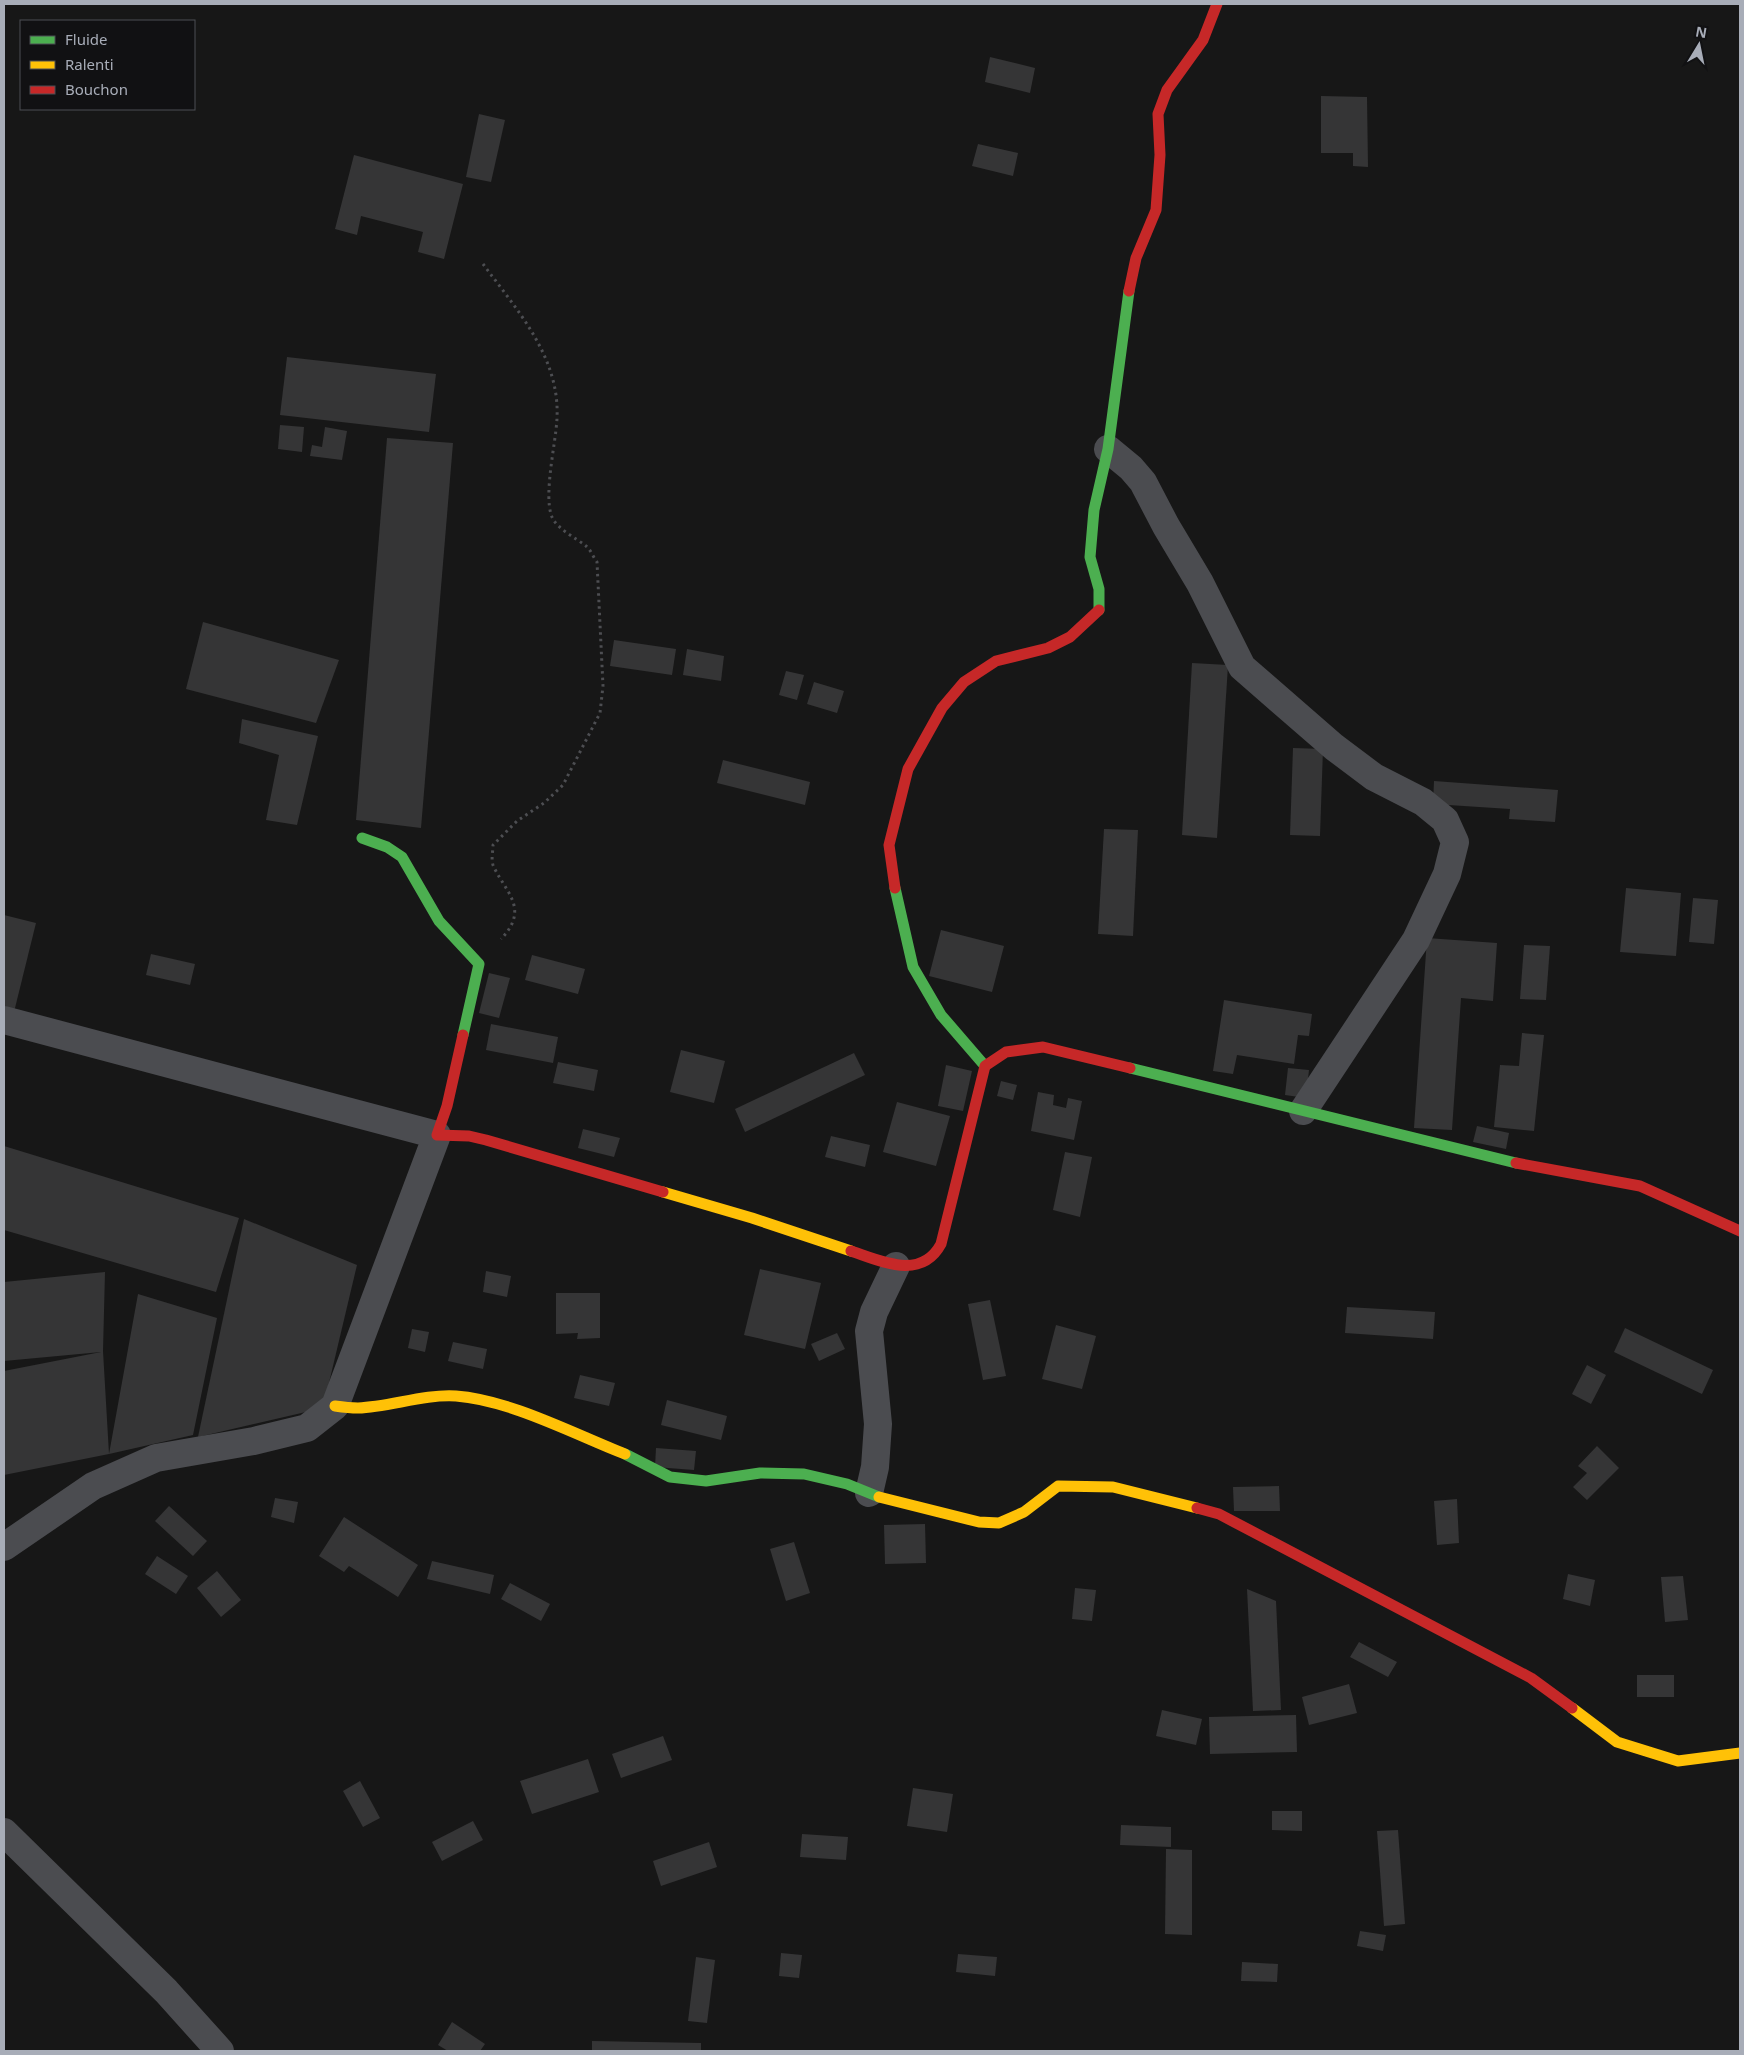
<svg xmlns="http://www.w3.org/2000/svg" width="1744" height="2055" viewBox="0 0 1744 2055" font-family="'Noto Sans',sans-serif">
<rect width="100%" height="100%" fill="#171717"/>
<g fill="#353536">
<polygon points="990,57 1035,68 1030,93 985,82"/>
<polygon points="1321,96 1367,97 1368,167 1353,166 1353,153 1321,153"/>
<polygon points="479,114 505,120 491,182 466,177"/>
<polygon points="978,144 1018,153 1013,176 972,166"/>
<polygon points="354,155 463,184 444,259 418,252 423,232 361,216 357,235 335,229"/>
<polygon points="287,357 436,374 429,432 280,415"/>
<polygon points="280,425 304,427 302,452 278,449"/>
<polygon points="325,427 347,431 342,460 310,456 312,445 322,447"/>
<polygon points="387,438 453,443 421,828 356,820"/>
<polygon points="203,622 339,660 316,723 186,689"/>
<polygon points="614,640 676,649 672,675 610,666"/>
<polygon points="687,649 724,656 721,681 683,675"/>
<polygon points="1192,663 1228,665 1217,838 1182,835"/>
<polygon points="786,671 804,675 797,700 779,695"/>
<polygon points="814,682 844,691 837,713 807,704"/>
<polygon points="242,719 318,736 297,825 266,820 279,755 239,743"/>
<polygon points="1293,748 1323,749 1320,836 1290,835"/>
<polygon points="723,760 810,782 805,805 717,783"/>
<polygon points="1434,781 1558,790 1555,822 1509,819 1510,809 1433,804"/>
<polygon points="1104,829 1138,830 1133,936 1098,934"/>
<polygon points="1626,888 1681,893 1676,956 1620,952"/>
<polygon points="1693,898 1718,900 1714,944 1689,942"/>
<polygon points="4,915 36,923 14,1012 4,1009"/>
<polygon points="941,930 1004,946 992,992 929,976"/>
<polygon points="1427,938 1497,943 1493,1001 1461,998 1452,1130 1414,1128"/>
<polygon points="1524,945 1550,946 1546,1000 1520,999"/>
<polygon points="151,954 195,964 190,985 146,975"/>
<polygon points="532,955 585,969 578,994 525,980"/>
<polygon points="489,973 510,978 499,1018 479,1013"/>
<polygon points="1224,1000 1312,1014 1309,1036 1298,1035 1294,1064 1237,1055 1233,1074 1213,1071"/>
<polygon points="491,1024 558,1037 553,1063 486,1050"/>
<polygon points="1522,1033 1544,1035 1534,1131 1494,1127 1500,1065 1519,1066"/>
<polygon points="681,1050 725,1061 714,1103 670,1092"/>
<polygon points="854,1053 865,1075 745,1132 735,1109"/>
<polygon points="558,1062 598,1070 594,1091 553,1083"/>
<polygon points="946,1065 972,1071 963,1111 938,1106"/>
<polygon points="1288,1068 1309,1070 1306,1098 1285,1095"/>
<polygon points="1001,1081 1017,1085 1013,1100 997,1096"/>
<polygon points="1038,1092 1054,1095 1053,1105 1066,1108 1068,1098 1082,1101 1074,1140 1031,1131"/>
<polygon points="897,1102 950,1116 936,1166 883,1152"/>
<polygon points="1477,1126 1509,1133 1506,1149 1473,1142"/>
<polygon points="583,1129 620,1138 614,1157 578,1148"/>
<polygon points="831,1136 870,1145 865,1167 825,1157"/>
<polygon points="4,1146 239,1218 216,1292 4,1230"/>
<polygon points="1065,1152 1092,1157 1080,1217 1053,1210"/>
<polygon points="244,1219 357,1265 323,1408 198,1437"/>
<polygon points="760,1269 821,1283 805,1349 744,1335"/>
<polygon points="486,1271 511,1276 507,1297 483,1292"/>
<polygon points="105,1272 103,1351 109,1454 138,1294 217,1318 193,1435 109,1454 4,1475 4,1371 101,1352 4,1361 4,1282"/>
<polygon points="556,1293 600,1293 600,1338 577,1339 578,1333 556,1334"/>
<polygon points="990,1300 1006,1376 983,1380 968,1304"/>
<polygon points="1347,1307 1435,1312 1433,1339 1345,1333"/>
<polygon points="1056,1325 1096,1336 1082,1389 1042,1379"/>
<polygon points="1625,1328 1713,1370 1702,1394 1614,1352"/>
<polygon points="412,1329 429,1332 425,1352 408,1348"/>
<polygon points="837,1333 845,1349 819,1361 811,1344"/>
<polygon points="453,1342 487,1349 483,1369 448,1361"/>
<polygon points="1587,1365 1606,1375 1591,1404 1572,1394"/>
<polygon points="580,1375 615,1383 609,1406 574,1398"/>
<polygon points="667,1400 727,1416 721,1440 661,1425"/>
<polygon points="1597,1446 1619,1468 1587,1500 1573,1487 1587,1473 1578,1466"/>
<polygon points="656,1448 696,1451 694,1470 655,1467"/>
<polygon points="1279,1486 1280,1511 1234,1511 1233,1487"/>
<polygon points="275,1498 298,1502 294,1523 271,1517"/>
<polygon points="1457,1499 1459,1543 1437,1545 1434,1501"/>
<polygon points="169,1506 207,1541 193,1556 155,1521"/>
<polygon points="344,1517 418,1565 398,1597 349,1566 344,1572 319,1556"/>
<polygon points="925,1524 926,1563 885,1564 884,1525"/>
<polygon points="794,1542 810,1593 786,1601 770,1549"/>
<polygon points="157,1556 188,1576 176,1594 145,1574"/>
<polygon points="432,1561 494,1575 490,1594 427,1579"/>
<polygon points="217,1571 241,1600 221,1617 197,1588"/>
<polygon points="1568,1574 1595,1580 1590,1606 1563,1599"/>
<polygon points="1683,1576 1688,1620 1665,1622 1661,1577"/>
<polygon points="510,1583 550,1604 541,1621 501,1599"/>
<polygon points="1075,1588 1096,1590 1092,1621 1072,1619"/>
<polygon points="1247,1589 1276,1601 1281,1710 1253,1711"/>
<polygon points="1359,1642 1397,1662 1388,1677 1350,1657"/>
<rect x="1637" y="1675" width="37" height="22"/>
<polygon points="1349,1684 1357,1713 1309,1725 1302,1697"/>
<polygon points="1162,1710 1202,1719 1196,1745 1156,1736"/>
<polygon points="1296,1715 1297,1752 1210,1754 1209,1717"/>
<polygon points="663,1736 672,1760 621,1778 612,1754"/>
<polygon points="588,1759 599,1792 532,1814 520,1781"/>
<polygon points="360,1781 380,1818 363,1827 343,1791"/>
<polygon points="913,1788 953,1794 947,1832 907,1826"/>
<polygon points="1272,1811 1302,1811 1302,1831 1272,1830"/>
<polygon points="473,1821 483,1840 442,1861 432,1842"/>
<polygon points="1121,1825 1171,1827 1171,1847 1120,1845"/>
<polygon points="1398,1830 1405,1924 1384,1926 1377,1831"/>
<polygon points="802,1834 848,1837 846,1860 800,1857"/>
<polygon points="709,1842 717,1867 661,1886 653,1861"/>
<polygon points="1166,1849 1192,1850 1192,1935 1165,1934"/>
<polygon points="1360,1931 1386,1935 1383,1951 1357,1946"/>
<polygon points="781,1953 802,1955 799,1978 779,1976"/>
<polygon points="958,1954 997,1957 995,1976 956,1972"/>
<polygon points="696,1957 715,1960 707,2023 688,2021"/>
<polygon points="1242,1962 1278,1964 1277,1982 1241,1981"/>
<polygon points="452,2022 485,2044 480,2051 448,2051 438,2045"/>
<polygon points="592,2041 701,2043 701,2051 592,2051"/>
</g>
<g fill="none" stroke-linecap="round" stroke-linejoin="round">
<path stroke="#4d4e52" stroke-width="3" stroke-dasharray="2.5 4" stroke-linecap="butt" d="M483,264c34,46 77,93 74,154 -1,25 -14,77 -5,99 5,12 24,21 34,29 5,4 7,11 11,16l6,124 -3,27 -37,72 -19,18 -27,18 -24,24c0,6 -2,14 0,20 11,26 38,43 8,74"/>
<g stroke="#4b4c50" stroke-width="28">
<polyline points="1108,449 1131,468 1143,482 1166,526 1200,583 1242,667 1334,747 1374,777 1423,802 1445,820 1455,842 1447,874 1416,940 1303,1111"/>
<polyline points="4,1020 437,1135 335,1406 307,1428 254,1441 156,1458 93,1486 4,1547"/>
<polyline points="869,1493 875,1467 878,1424 869,1331 874,1312 896,1266"/>
<polyline points="4,1832 166,1991 220,2051"/>
</g>
<g stroke="#4caf50" stroke-width="11">
<polyline points="1099,610 1099,589 1090,557 1094,510 1108,449 1129,291"/>
<polyline points="362,838 387,847 402,857 439,921 479,964 463,1035"/>
<polyline points="895,888 913,967 941,1015 985,1066"/>
<polyline points="1130,1068 1516,1163"/>
<polyline points="625,1454 670,1477 706,1481 760,1473 804,1474 847,1484 879,1497"/>
</g>
<g stroke="#ffc107" stroke-width="11">
<polyline points="663,1192 752,1218 851,1251"/>
<path d="M335,1406c7,1 15,2 23,2 32,-1 65,-14 98,-12 54,4 118,38 169,58"/>
<polyline points="879,1497 979,1522 999,1523 1024,1512 1058,1486 1113,1487 1197,1508"/>
<polyline points="1572,1708 1617,1742 1678,1761 1740,1753"/>
</g>
<g stroke="#c62828" stroke-width="11">
<polyline points="1129,291 1136,258 1156,210 1160,155 1158,114 1167,90 1203,40 1217,4"/>
<polyline points="895,888 889,845 908,769 942,708 964,682 996,661 1048,648 1070,637 1099,610"/>
<polyline points="463,1035 447,1106 437,1135 469,1136 486,1140 663,1192"/>
<polyline points="1516,1163 1640,1186 1740,1231"/>
<path d="M851,1251c30,10 70,30 90,-7l44,-178 21,-14 37,-5 87,21"/>
<polyline points="1197,1508 1219,1514 1531,1678 1572,1708"/>
</g>
</g>
<rect width="1744" height="2055" fill="none" stroke="#a8adb8" stroke-width="10"/>
<rect x="20" y="20" width="175" height="90" fill="#111113" stroke="#4d4f55"/>
<rect x="30" y="36" width="25" height="8" fill="#4caf50" stroke="#4d4f55"/>
<text x="65" y="45" font-size="15" fill="#a8adb8">Fluide</text>
<rect x="30" y="61" width="25" height="8" fill="#ffc107" stroke="#4d4f55"/>
<text x="65" y="70" font-size="15" fill="#a8adb8">Ralenti</text>
<rect x="30" y="86" width="25" height="8" fill="#c62828" stroke="#4d4f55"/>
<text x="65" y="95" font-size="15" fill="#a8adb8">Bouchon</text>
<g transform="translate(1699 45) rotate(10)" stroke="#111113" stroke-width="4" paint-order="stroke">
<path d="M0-4L9 19L0 12L-9 19Z" fill="#a8adb8"/>
<text y="-8" font-size="14" font-weight="bold" text-anchor="middle" fill="#a8adb8">N</text>
</g>
</svg>
